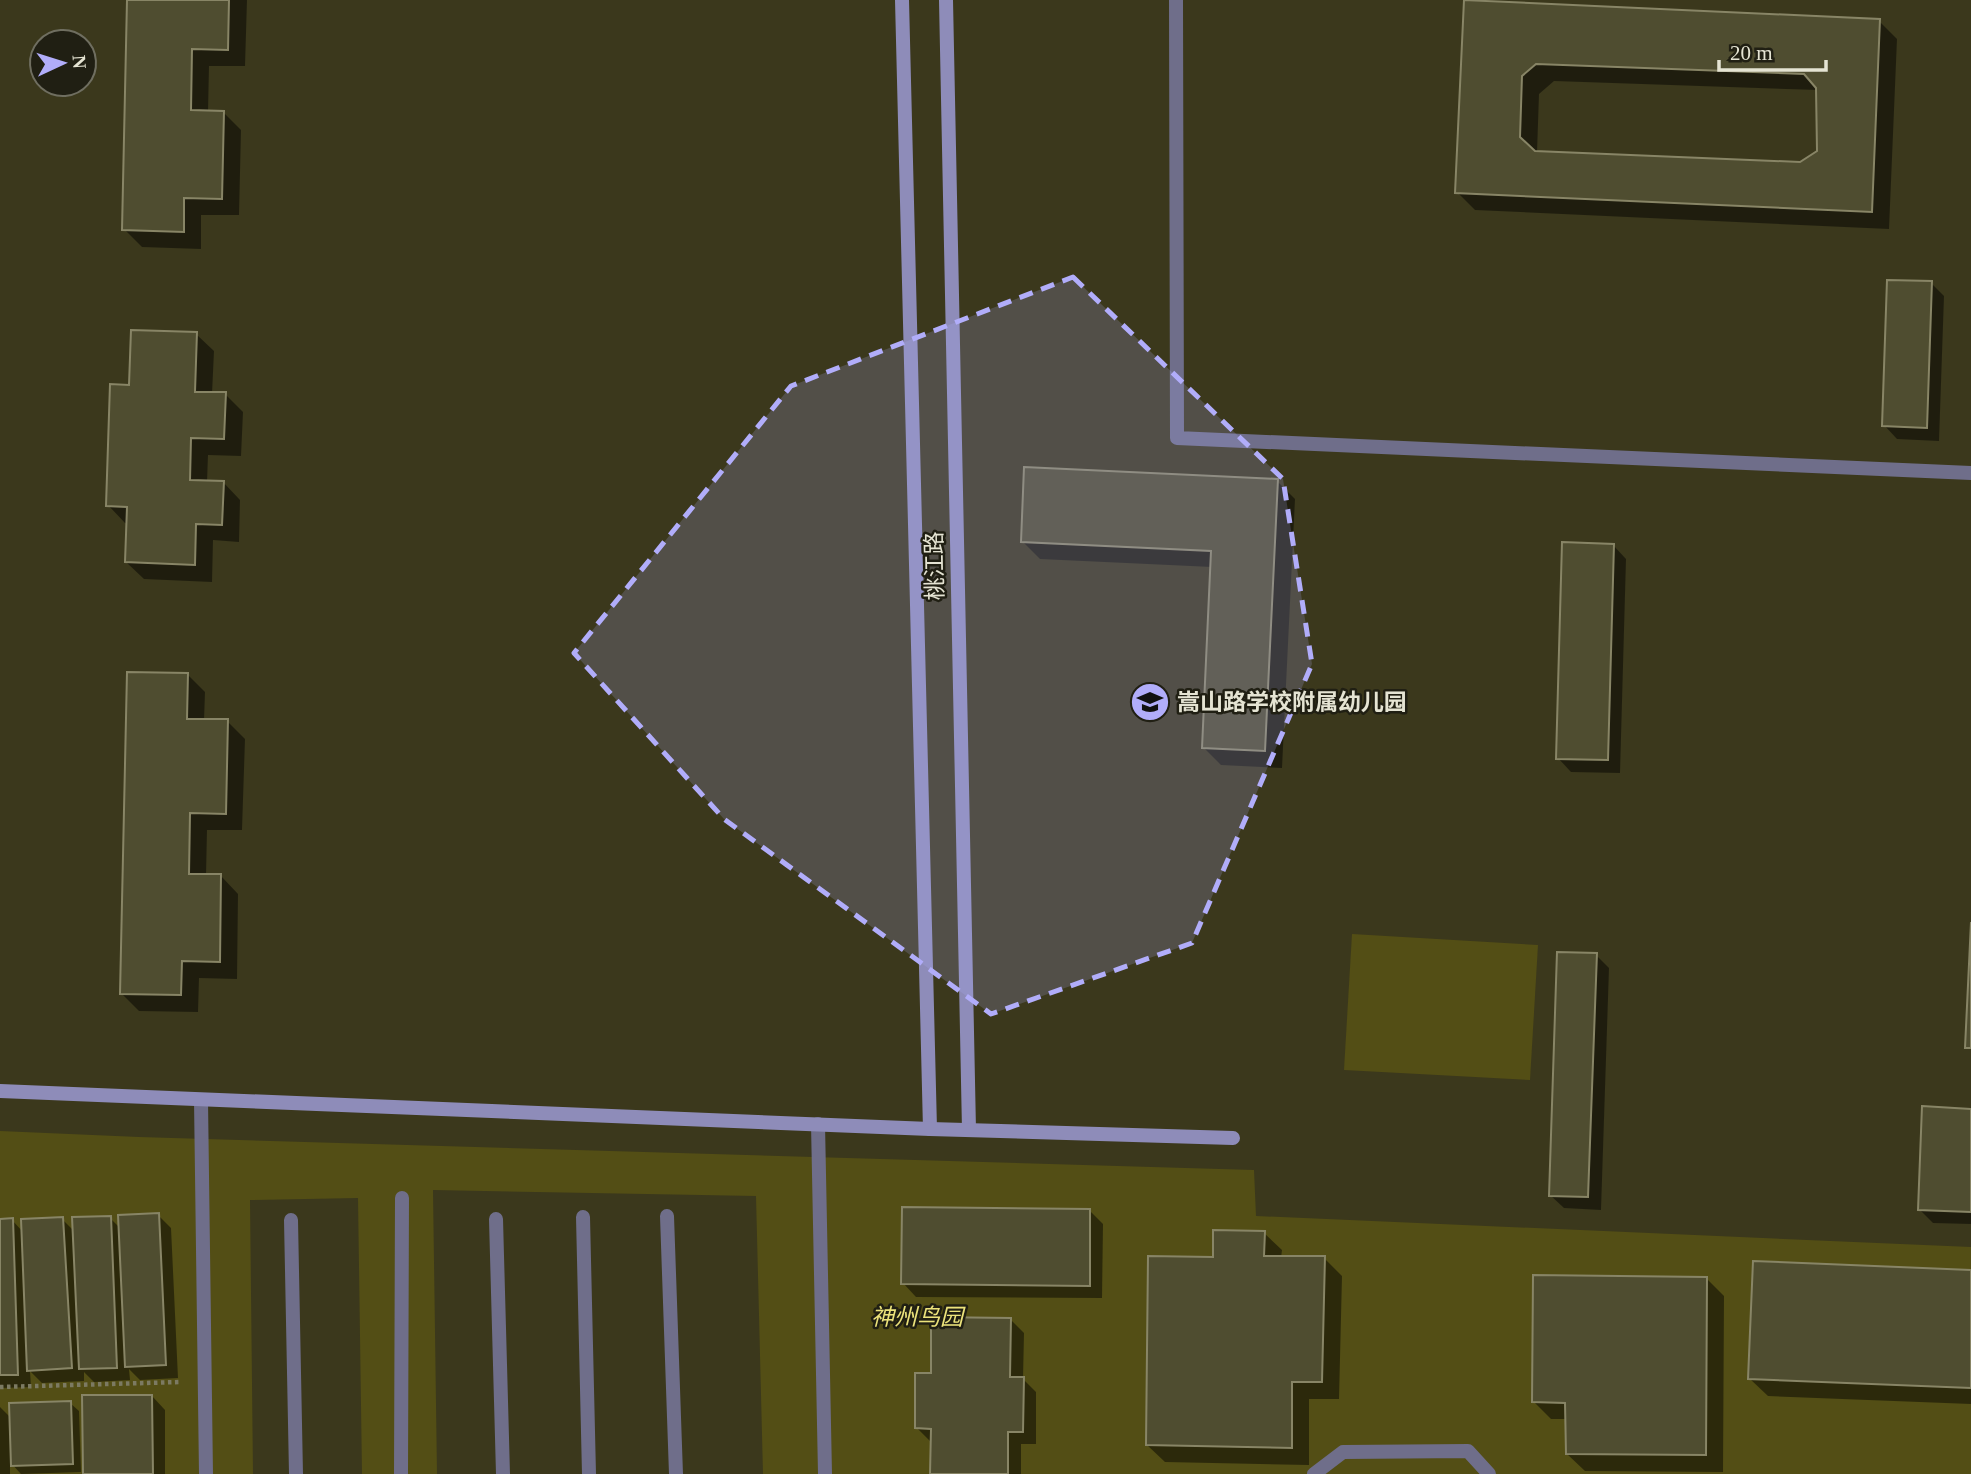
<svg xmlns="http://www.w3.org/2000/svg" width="1971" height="1474" viewBox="0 0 1971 1474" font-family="'Times New Roman','Noto Sans SC',serif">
<rect width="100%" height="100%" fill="#3b381c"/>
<g fill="#534e15">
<polygon points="1352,934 1538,945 1530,1080 1344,1070"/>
<polygon points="0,1131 139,1137 1254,1170 1256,1216 1971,1247 1971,1474 763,1474 756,1196 433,1190 437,1474 362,1474 358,1198 250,1200 253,1474 0,1474"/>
</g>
<g fill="#0007" fill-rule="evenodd">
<polygon points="129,0 247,0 245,66 209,66 208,112 223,112 241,130 239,215 201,215 201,249 142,247 124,229"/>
<path d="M1466,2l413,19 18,18 -8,190 -414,-19 -18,-18zM1554,81l264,9 1,62 -18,11 -264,-10 2,-59z"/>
<polygon points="1931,283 1944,296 1939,441 1897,439 1884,425"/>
<polygon points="196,334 214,351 212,394 225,394 243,412 241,456 208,455 207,482 223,482 240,500 239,542 213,540 212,582 144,579 126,562 128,523 125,523 108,505 130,386"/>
<polygon points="1277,481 1295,499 1282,768 1221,765 1204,748 1212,567 1040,559 1022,541"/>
<polygon points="1613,545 1626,559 1620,773 1571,772 1558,758"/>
<polygon points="188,675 205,692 204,721 227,721 245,739 242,830 207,830 206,876 221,876 238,894 237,979 199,978 198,1012 139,1011 121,993"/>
<polygon points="1596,955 1609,968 1601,1210 1564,1208 1550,1195"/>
<polygon points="1971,1110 1971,1224 1933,1223 1919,1209"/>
<polygon points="1090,1211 1103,1224 1102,1298 916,1297 903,1283"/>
<polygon points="158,1215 171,1228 178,1378 140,1380 129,1369 130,1380 94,1382 84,1372 84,1381 42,1383 30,1371 31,1387 0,1388 0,1221 12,1220 23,1232 62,1219 74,1231 110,1218 120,1228"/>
<polygon points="1264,1233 1282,1250 1281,1258 1324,1258 1342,1276 1339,1399 1309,1399 1309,1465 1165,1462 1147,1445 1215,1259"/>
<polygon points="1971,1272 1971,1404 1768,1396 1750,1379"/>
<polygon points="1706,1278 1724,1296 1723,1472 1585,1471 1567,1454 1567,1419 1551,1419 1534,1402"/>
<polygon points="1010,1319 1024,1333 1023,1379 1036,1392 1036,1444 1021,1444 1021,1474 932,1474 932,1441 930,1441 916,1427 933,1374"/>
<polygon points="152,1396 165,1410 165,1474 84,1474"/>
<polygon points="70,1403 79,1411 81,1472 21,1474 10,1462 10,1474 0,1474 0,1407 11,1418"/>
</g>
<g fill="#4f4d30" stroke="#888566" stroke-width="2" fill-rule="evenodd">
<polygon points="127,0 229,0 228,50 192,49 191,110 224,111 222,199 184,198 184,232 122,230"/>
<path d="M1464,0l416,19 -8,193 -417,-19zM1536,64l268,10 12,14 1,63 -17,11 -265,-11 -15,-14 2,-61z"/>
<polygon points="1887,280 1932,281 1927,428 1882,426"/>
<polygon points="131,330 197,332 195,392 226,392 224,439 191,438 190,480 224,481 222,525 196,524 195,565 125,562 127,507 106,506 110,384 129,385"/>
<polygon points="1024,467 1278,479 1265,751 1202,748 1211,551 1021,542"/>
<polygon points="1562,542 1614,544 1608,760 1556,759"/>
<polygon points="127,672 188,673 187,719 228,719 226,814 190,813 189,874 221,874 220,962 182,961 181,995 120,994"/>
<polygon points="1971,922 1971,1048 1965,1048"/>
<polygon points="1557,952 1597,953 1588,1197 1549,1196"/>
<polygon points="1922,1106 1971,1109 1971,1212 1918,1210"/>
<polygon points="902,1207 1090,1209 1090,1286 901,1284"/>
<polygon points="159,1213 166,1365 125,1367 118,1215"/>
<polygon points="111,1216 117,1368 79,1369 72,1217"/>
<polygon points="63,1217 72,1368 27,1371 21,1219"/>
<polygon points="13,1218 18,1375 0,1375 0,1219"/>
<polygon points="1213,1230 1265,1231 1264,1256 1325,1256 1322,1382 1292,1382 1292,1448 1146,1445 1148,1256 1213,1257"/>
<polygon points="1753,1261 1971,1270 1971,1388 1748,1379"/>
<polygon points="1533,1275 1707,1277 1706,1455 1566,1454 1565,1403 1532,1402"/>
<polygon points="931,1317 1011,1318 1010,1377 1024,1377 1023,1432 1008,1432 1008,1474 930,1474 931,1429 915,1428 915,1373 931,1373"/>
<polygon points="82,1395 152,1395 153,1474 83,1474"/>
<polygon points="71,1401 73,1464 11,1466 9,1403"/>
</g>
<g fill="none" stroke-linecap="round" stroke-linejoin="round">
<polyline stroke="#7c7a62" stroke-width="4.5" stroke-dasharray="3.5 3.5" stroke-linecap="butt" points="0,1387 181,1382"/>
<g stroke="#6f6e8a" stroke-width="14">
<polyline points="1176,0 1177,438 1971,473"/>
<polyline points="201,1100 206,1474"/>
<polyline points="818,1124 825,1474"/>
<polyline points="667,1216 676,1474"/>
<polyline points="583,1217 589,1474"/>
<polyline points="496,1219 503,1474"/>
<polyline points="291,1220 296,1474"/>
<polyline points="401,1474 402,1198"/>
<polyline points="1314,1474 1343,1452 1468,1451 1489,1474"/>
</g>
<g stroke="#8e8cb9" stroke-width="14">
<polyline points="902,0 930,1129"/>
<polyline points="946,0 969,1130"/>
<polyline points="0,1091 930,1129 1233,1138"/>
</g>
</g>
<path fill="#b1adfa" fill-opacity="0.2" stroke="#b1adfa" stroke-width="5" stroke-dasharray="14 9" stroke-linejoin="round" d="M1073,277l210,202 29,185 -120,279 -201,71 -267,-195 -150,-166 217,-267z"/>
<defs>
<g id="school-disc" transform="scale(2.0125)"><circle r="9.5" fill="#b1adfa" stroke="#201f13"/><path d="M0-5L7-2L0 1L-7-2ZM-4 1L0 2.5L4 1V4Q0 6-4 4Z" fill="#111"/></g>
</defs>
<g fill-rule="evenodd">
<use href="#school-disc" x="1150" y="702"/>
</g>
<g text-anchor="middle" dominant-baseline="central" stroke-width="5" stroke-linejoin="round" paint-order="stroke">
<g font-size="23" fill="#e5e4d3" stroke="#201f13">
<text transform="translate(935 566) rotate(-91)">桃江路</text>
</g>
<g font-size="23" font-weight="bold" fill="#e5e4d3" stroke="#201f13" text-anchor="start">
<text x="1177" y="702">嵩山路学校附属幼儿园</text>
</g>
<g font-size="23" font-style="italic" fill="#ece37b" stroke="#201f13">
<text x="917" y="1317">神州鸟园</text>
</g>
</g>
<g transform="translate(63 63) rotate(86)"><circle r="33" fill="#201f13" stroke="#6f6e60" stroke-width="2"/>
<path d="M0-5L12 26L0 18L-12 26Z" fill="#b1adfa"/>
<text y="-10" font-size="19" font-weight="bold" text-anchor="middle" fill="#e5e4d3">N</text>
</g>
<path d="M1719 60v10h107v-10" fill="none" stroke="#e5e4d3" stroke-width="3.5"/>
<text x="1730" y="60" font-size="21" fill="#e5e4d3" stroke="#201f13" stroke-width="5" paint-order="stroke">20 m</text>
</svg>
